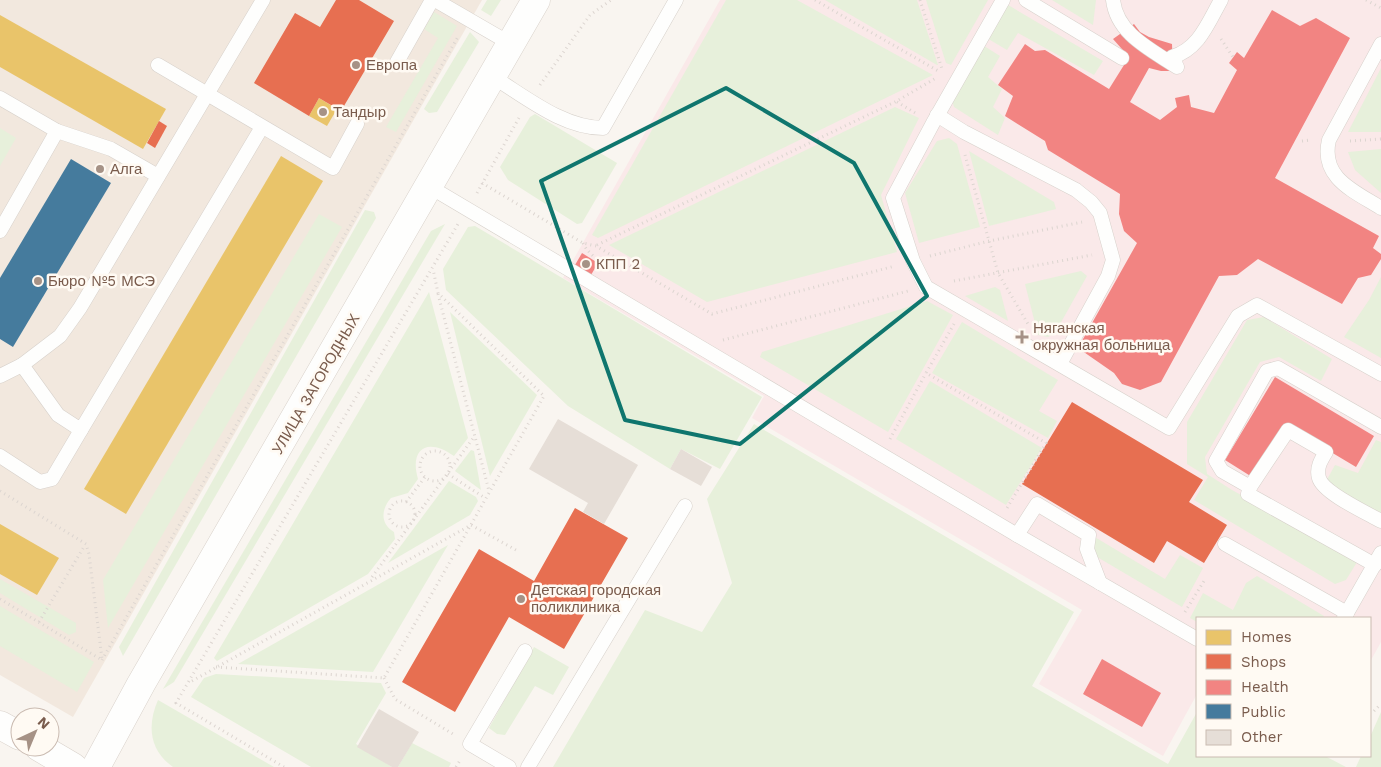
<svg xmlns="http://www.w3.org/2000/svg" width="1381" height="767" viewBox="0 0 1381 767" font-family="'Work Sans',sans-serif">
<rect width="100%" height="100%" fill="#f9f5f0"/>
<polygon fill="#f2e8de" points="0,0 482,0 73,717 0,675"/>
<polygon fill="#fae9e9" points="720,0 1381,0 1381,642 1370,662 1370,618 1197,618 1197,694 1163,756 1039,684 1082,610 752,418 764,396 563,278"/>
<g fill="#e7f0db">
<polygon points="487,0 501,0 491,16 481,10"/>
<polygon points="726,0 797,0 933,75 598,238 592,235"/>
<polygon points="825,0 917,0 938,65 937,65"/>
<polygon points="926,0 988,0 951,65 946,63"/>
<polygon points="1052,0 1096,0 1093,25"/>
<polygon points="1003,2 1103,61 1094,75 1018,33 1007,50 985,37"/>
<polygon points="434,12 457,26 396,132 386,127 438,38 424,29"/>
<polygon points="470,32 479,42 437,112 429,113 424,109"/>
<polygon points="981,44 1000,56 988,77 1002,89 993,107 1005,118 998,135 954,107 951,97"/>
<polygon points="1381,68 1381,132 1348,132"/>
<polygon points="895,107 919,118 881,195 897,252 707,302 609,245"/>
<polygon points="535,114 617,163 582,223 577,224 508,180 500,167 530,117"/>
<polygon points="0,128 16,138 0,166"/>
<polygon points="949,138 957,144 980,227 919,243 905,193 937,141"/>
<polygon points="1381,149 1381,193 1355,170 1348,152"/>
<polygon points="969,151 1054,202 1056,209 989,226"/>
<polygon points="365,210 374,212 376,218 123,656 119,647"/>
<polygon points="319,214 342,227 108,628 103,580"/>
<polygon points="445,224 174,682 163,689 431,231"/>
<polygon points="475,226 762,397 720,469 681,449 670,469 568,406 446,290 443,269 468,227"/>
<polygon points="1081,271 1087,276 1055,333 1048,337 1038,335 1025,284"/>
<polygon points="1381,277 1381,358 1344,337 1369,300"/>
<polygon points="995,287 1000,290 1008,321 965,296"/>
<path d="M429,292l39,146 -14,18c-26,-19 -45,-8 -36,23l-10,14 -17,5c-10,11 -11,26 3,34l1,7 -27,35 -151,87 -3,-3z"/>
<polygon points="927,301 953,315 888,432 760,357 762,352"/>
<polygon points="450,312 537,395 490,476"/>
<polygon points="1264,317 1332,359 1321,381 1279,357 1260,362 1205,457 1207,474 1232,490 1359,559 1346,580 1335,584 1194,500 1208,477 1187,464 1187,422 1247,320"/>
<polygon points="962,322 1058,380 1039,411 1057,421 1048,438 932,373"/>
<polygon points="930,381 1042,448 1006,505 896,439"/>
<polygon points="754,424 1074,612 1032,686 1168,764 1197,712 1197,756 1325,756 1346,767 553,767 645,610 702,632 732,583 707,499"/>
<polygon points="1376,440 1381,442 1381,513 1324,485 1335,465 1358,473"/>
<polygon points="471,450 474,451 481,490 455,471"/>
<polygon points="449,481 476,497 478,501 470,515 388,563"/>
<polygon points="1093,536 1165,579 1180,555 1203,568 1182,607 1092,554"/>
<polygon points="448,545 373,672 238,664"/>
<polygon points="1257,576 1324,616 1323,618 1197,618 1197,622 1190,618 1203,593 1233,610 1246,583"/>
<polygon points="0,579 76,623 76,632 69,635 0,593"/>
<polygon points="0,606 94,662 77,692 0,646"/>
<polygon points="534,647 569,667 553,695 535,686 505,735 497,734 489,728"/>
<polygon points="216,674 381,683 386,693 356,744 392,767 311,767 191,697 204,678"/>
<path d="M158,700l116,67h-101c-24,-17 -26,-42 -15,-67z"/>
<polygon points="1381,712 1381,767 1356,767 1361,756 1370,756 1370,737"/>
<polygon points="412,743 451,763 449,767 398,767"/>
</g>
<g fill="#e9c46a">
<polygon points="0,15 166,109 143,149 0,67"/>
<polygon points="319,98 337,109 327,126 309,116"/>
<polygon points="281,156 323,181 126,514 84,489"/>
<polygon points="0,524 59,558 37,595 0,574"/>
</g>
<g fill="#e76f51">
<polygon points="336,0 359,0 394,21 341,111 319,98 309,116 254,83 295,13 320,27"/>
<polygon points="159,121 167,126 155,148 147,143"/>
<polygon points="1072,402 1203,480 1189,502 1227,525 1204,563 1167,541 1154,563 1022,484"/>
<polygon points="575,508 628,538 564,649 509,617 455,712 402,682 479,549 534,581"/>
</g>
<g fill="#f28482">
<polygon points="1272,10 1300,26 1316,18 1350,38 1275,178 1379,236 1373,248 1381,254 1381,259 1371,275 1358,278 1342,304 1258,259 1237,275 1219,276 1161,382 1140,390 1122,384 1114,373 1078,348 1137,243 1124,231 1119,214 1120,194 1048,150 1045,141 1005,116 1013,96 998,85 1025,44 1035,51 1045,50 1109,89 1129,57 1113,39 1134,24 1140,32 1149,37 1172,44 1173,71 1161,71 1149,68 1130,102 1160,120 1177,107 1175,98 1189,95 1191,107 1214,113 1237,70 1229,63 1237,52 1244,58"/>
<polygon points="582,253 598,263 591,275 575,265"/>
<polygon points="1275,377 1374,436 1356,467 1284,424 1252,477 1225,460"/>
<polygon points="1102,659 1161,693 1142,727 1083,694"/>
</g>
<polygon fill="#457b9d" points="71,159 111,183 13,347 0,339 0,278"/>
<g fill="#e6ded7">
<polygon points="558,419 638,465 604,524 583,512 588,503 529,469"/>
<polygon points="681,449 712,467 701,486 670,469"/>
<polygon points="379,709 419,732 398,767 392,767 357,747"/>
</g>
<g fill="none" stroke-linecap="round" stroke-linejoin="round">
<g stroke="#d7d1cb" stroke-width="15">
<g id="lane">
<polyline points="435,0 511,44"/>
<polyline points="1003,0 933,123 893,198 913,261 926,287 1169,428 1238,316 1257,305 1381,374"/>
<polyline points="1026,0 1122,58"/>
<path d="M1113,0c4,34 37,49 64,67l-5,-10c27,-8 36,-34 49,-57"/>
<path d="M1381,44l-52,96c-9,38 25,51 52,68"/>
<polyline points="397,62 432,0"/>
<polyline points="158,65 333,168 357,124"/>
<path d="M493,77c33,20 70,51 110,51l73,-128"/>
<polyline points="0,98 57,131 111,149 158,176"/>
<polyline points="937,115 964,132 1076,190 1091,202 1100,213 1113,260 1108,276 1060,364"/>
<polyline points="430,187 1017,535 1197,639"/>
<polyline points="0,231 57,131"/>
<polyline points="22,365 58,415 81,430 262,127"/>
<polyline points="0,376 22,365 60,336 80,308 263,0"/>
<polyline points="0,456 40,482 52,479 81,430"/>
<polyline points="1250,487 1222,471 1216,461 1267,371 1278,368 1381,427"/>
<polyline points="1017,535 1037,504 1089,535 1087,549 1100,583"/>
<polyline points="1225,544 1347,613"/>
<path d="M1375,565l-127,-71 2,-7 38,-57 38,22c-5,8 -10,16 -7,26 4,15 48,35 62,43"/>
<polyline points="1344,618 1381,553"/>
<polyline points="509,767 470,744 525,651"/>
<polyline points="528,767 685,506"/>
</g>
</g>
<g stroke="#d9d2cb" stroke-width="29">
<g id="secondary">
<polyline points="0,725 20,736"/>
<polyline points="39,747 73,767"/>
<polyline points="96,767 141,684 536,0"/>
</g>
</g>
<g stroke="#dcd5d0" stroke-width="3" stroke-dasharray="1 4" stroke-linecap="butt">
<polyline points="815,0 940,72"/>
<polyline points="920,0 942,69"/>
<polyline points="1366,0 1381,8"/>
<polyline points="1221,39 1233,57"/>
<polyline points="540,85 590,15 611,0"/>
<polyline points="897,102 917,114"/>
<polyline points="1302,141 1311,140"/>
<polyline points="1350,141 1381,139"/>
<polyline points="965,155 998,273 1028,324"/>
<polyline points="482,183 583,243 596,246 712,314 895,266"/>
<polyline points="477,193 520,116"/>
<path d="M583,243c5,11 14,14 19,23"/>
<polyline points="597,245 897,101 936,78"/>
<polyline points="930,256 989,241 1082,222"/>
<polyline points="954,281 1092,255"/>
<polyline points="438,294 489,491"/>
<polyline points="954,324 926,373 1046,443 1007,508"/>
<polyline points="723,340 908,291"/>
<polyline points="890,439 926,373"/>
<circle cx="435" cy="466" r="15"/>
<polyline points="448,474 485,498"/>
<polyline points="0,491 86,544 89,554 102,659"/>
<circle cx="402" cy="514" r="13"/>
<polyline points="406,502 425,477"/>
<polyline points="372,577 474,437"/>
<polyline points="0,599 102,660"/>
<polyline points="1185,612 1204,581"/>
<polyline points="39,622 85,545"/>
<polyline points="102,660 459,35"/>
<polyline points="216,667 384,678 544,396 438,293 433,269"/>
<polyline points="384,678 395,699 453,734"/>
<polyline points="192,681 471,525 516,550"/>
<polyline points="1374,711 1381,704"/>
<polyline points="284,767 176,703 458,224"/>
<polyline points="456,767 461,759"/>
</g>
<use href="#lane" stroke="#fefefd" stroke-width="14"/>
<use href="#secondary" stroke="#fefefd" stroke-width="28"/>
</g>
<path fill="none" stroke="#0f766e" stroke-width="4" stroke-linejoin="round" d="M726,88l128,75 73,133 -187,148 -115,-24 -84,-239z"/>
<g fill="#a69286" stroke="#fffaf3" stroke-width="2">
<circle cx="356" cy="65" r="5"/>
<circle cx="323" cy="112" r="5"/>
<circle cx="100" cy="169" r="5"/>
<circle cx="586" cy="264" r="5"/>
<circle cx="38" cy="281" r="5"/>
<path d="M1019.5 329.5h5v5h5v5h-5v5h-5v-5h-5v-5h5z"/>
<circle cx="521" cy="599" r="5"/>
</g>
<g text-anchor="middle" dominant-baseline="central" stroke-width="5" stroke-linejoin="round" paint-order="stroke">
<g font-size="15" fill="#7a5c4d" stroke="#fffaf3" text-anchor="start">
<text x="366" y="65">Европа</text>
<text x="333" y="112">Тандыр</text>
<text x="110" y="169">Алга</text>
<text x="596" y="264">КПП 2</text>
<text x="48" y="281">Бюро №5 МСЭ</text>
<text x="1033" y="328">Няганская<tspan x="1033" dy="17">окружная больница</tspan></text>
<text x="531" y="590">Детская городская<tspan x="531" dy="17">поликлиника</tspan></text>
</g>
<g font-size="15" fill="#7a5c4d" stroke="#fffaf3">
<text transform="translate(316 384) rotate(-60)">УЛИЦА ЗАГОРОДНЫХ</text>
</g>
</g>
<rect x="1196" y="617" width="175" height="140" fill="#fffaf3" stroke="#cabbb1"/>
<rect x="1206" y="630" width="25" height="15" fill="#e9c46a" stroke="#cabbb1"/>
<text x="1241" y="642" font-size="15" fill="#7a5c4d">Homes</text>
<rect x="1206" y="654" width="25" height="15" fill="#e76f51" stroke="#cabbb1"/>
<text x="1241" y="667" font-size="15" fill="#7a5c4d">Shops</text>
<rect x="1206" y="680" width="25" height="15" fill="#f28482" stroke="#cabbb1"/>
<text x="1241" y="692" font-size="15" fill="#7a5c4d">Health</text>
<rect x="1206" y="704" width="25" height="15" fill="#457b9d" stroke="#cabbb1"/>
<text x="1241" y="717" font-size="15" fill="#7a5c4d">Public</text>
<rect x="1206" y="730" width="25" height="15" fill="#e6ded7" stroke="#cabbb1"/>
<text x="1241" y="742" font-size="15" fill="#7a5c4d">Other</text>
<g transform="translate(35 732) rotate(44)"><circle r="24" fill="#fffaf3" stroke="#cabbb1"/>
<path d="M0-4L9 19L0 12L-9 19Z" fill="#a69286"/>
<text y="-8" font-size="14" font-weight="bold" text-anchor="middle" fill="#7a5c4d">N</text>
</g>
</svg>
